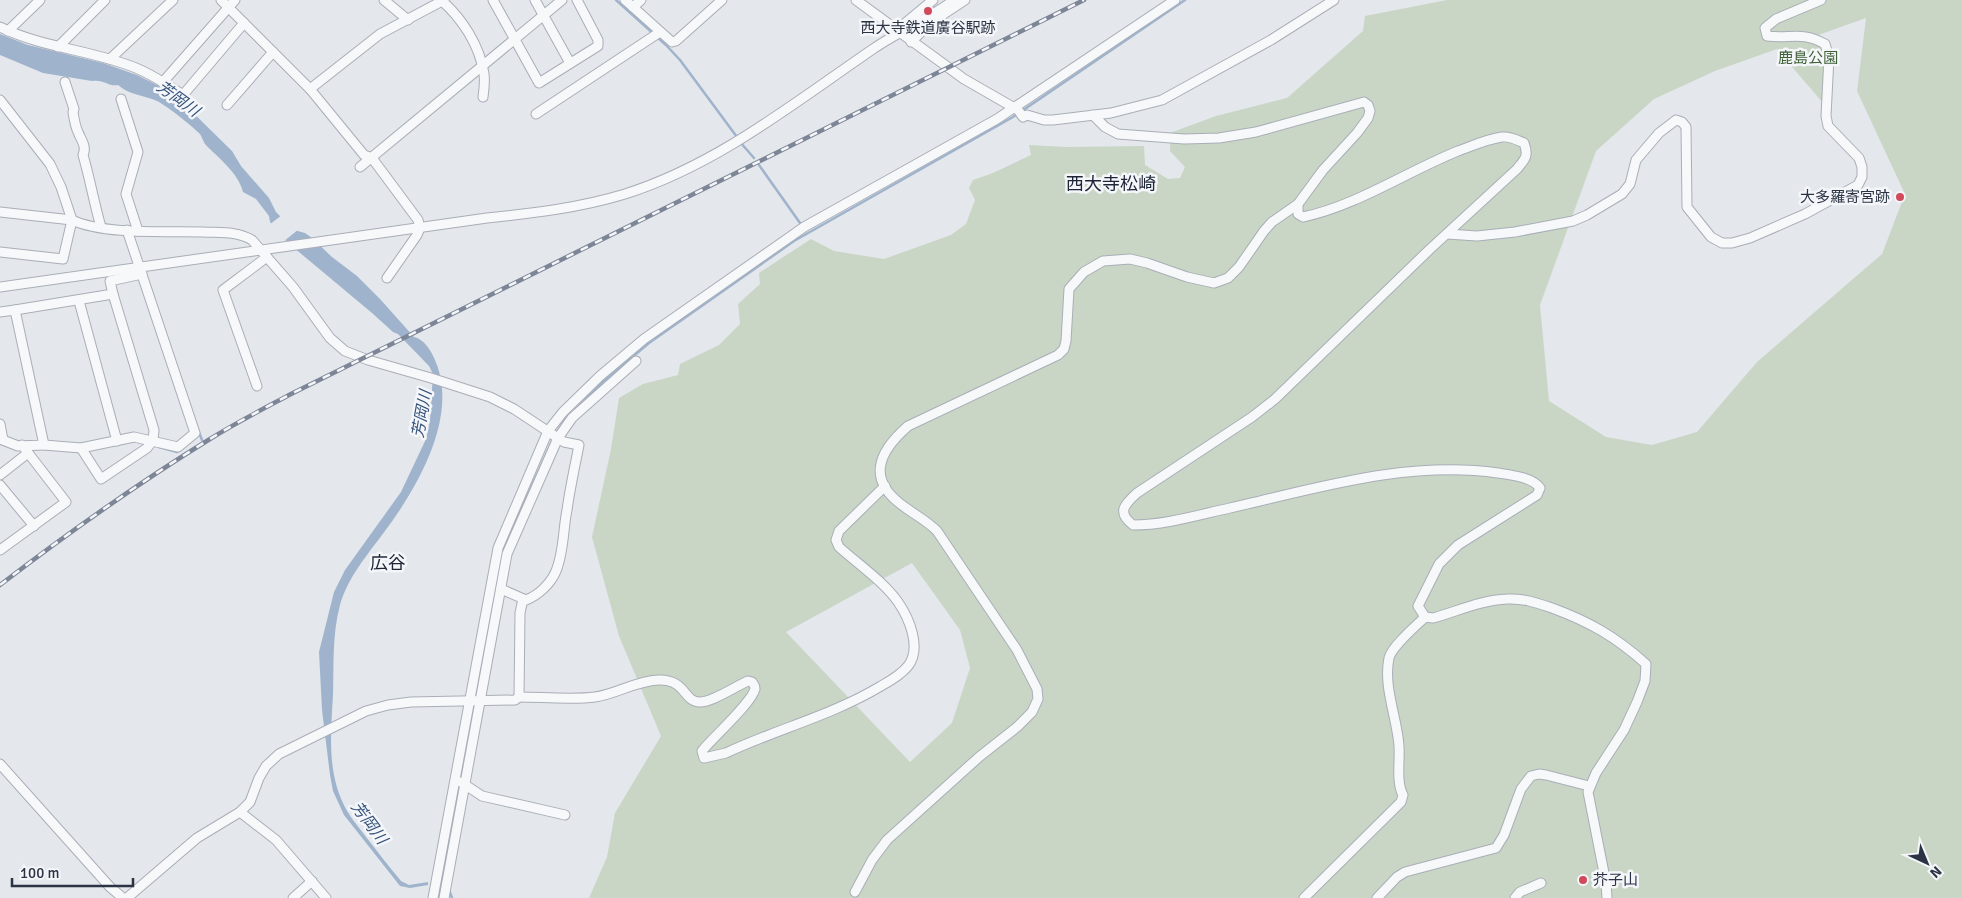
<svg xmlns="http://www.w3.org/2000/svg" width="1962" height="898" viewBox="0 0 1962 898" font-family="Signika,'Noto Sans JP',sans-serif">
<rect width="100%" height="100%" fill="#e4e7ec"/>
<path fill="#c9d6c5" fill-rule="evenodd" d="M1447,0h515v898h-1373l18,-41 8,-44 46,-77 -42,-100 -27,-99 19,-88 8,-51 24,-14 35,-9 2,-11 39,-19 21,-21 -2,-20 22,-20 -1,-11 52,-34 23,12 50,8 67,-24 15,-11 9,-24 -6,-12 4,-8 20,-7 38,-18 -2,-10 38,2 77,-1 1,19 23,14 12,-1 5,-11 -15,-16v-18l46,-17 71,-18 76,-67 2,-15zM1866,18l-9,73 48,103 -23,60 -125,108 -60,70 -45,13 -46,-8 -57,-36 -9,-96 56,-154 58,-52 61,-28 62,-22 46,54 4,-43 -6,-14 -14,-7zM912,563l48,67 10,38 -18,55 -42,39 -124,-130z"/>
<path fill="#9fb4cc" d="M0,34l28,11 75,18 34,12 36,18 59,58 9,15 28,32 7,14 18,18 11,3 7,5 20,19 25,19 23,23 34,38c12,3 19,17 23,28 20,55 -20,123 -52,166 -17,23 -37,46 -45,74 -8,30 -6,59 -7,90 -2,36 -6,74 10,108 5,12 15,23 23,34 12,15 23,30 35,44l8,4 19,-3v3l-18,3 -10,-2 -56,-71 -11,-24 -3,-16 -8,-65 -3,-58 15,-60 11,-22 56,-78 25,-53 4,-18 3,-47 -4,-8 -31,-32 -5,-2 -21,-19 -85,-71 -17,-20 -1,-6 -13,-17 -13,-7c-5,-20 -25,-34 -38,-48 -2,-3 -3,-7 -5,-10 -9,-9 -33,-28 -43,-33 -13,-6 -28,-6 -39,-16 -9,2 -14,-6 -26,-4l-49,-8 -43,-18z"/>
<polygon fill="#e4e7ec" points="282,215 295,228 299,229 283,242 269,225"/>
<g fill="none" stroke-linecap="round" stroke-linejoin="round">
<g stroke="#9fb4cc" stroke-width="2.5">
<polyline points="616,0 666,45 680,60 737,137"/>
<polyline points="740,142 754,158"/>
<polyline points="759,165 800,223"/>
<polyline points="576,409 605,380 649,343 794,241 1013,117 1185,0"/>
<polyline points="198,430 202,440"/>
<polyline points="557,432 568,416"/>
<polyline points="159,447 177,452 185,446"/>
<polyline points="476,698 502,552 554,437"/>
<polyline points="449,890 452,898"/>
<polyline points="439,898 474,708"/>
</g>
<g stroke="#a9aeb7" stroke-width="11">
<g id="minor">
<polyline points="221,0 310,89 364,155 372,158 418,220 420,228 417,235 387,278"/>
<polyline points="384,0 408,20"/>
<path d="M441,0c21,18 39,46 43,74 1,8 0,16 -1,23"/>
<polyline points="493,0 539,83 598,46 598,40 577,0"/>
<polyline points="535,0 570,63"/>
<polyline points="625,0 672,42 676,41 722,0"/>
<polyline points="856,0 964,79 1018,110 1023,117 1027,115 1044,120 1053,120 1111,113 1162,100 1271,40 1334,0"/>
<polyline points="633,7 641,0"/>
<path d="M0,27c43,21 92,23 136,41 17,7 32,17 47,27l61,-72"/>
<polyline points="897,30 933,0"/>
<polyline points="8,31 40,0"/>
<polyline points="911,42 930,23 965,0"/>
<polyline points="58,47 105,0"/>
<polyline points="110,59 173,0"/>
<path d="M65,82l9,27 -1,3c1,6 2,14 5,20 3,8 9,14 5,23 7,24 11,48 18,72"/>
<polyline points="163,82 235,0"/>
<polyline points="310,89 380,34 444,0"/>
<polyline points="121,99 138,152 126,194 138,231"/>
<polyline points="0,100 50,164 61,187 72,220 63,259 0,252"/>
<polyline points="227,105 273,52"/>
<polyline points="536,114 660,32"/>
<polyline points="360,167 562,0"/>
<path d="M1298,204v10l5,3c53,-11 105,-46 155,-66 14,-5 29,-12 44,-14 8,-1 15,3 22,6 5,13 1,16 -7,26l-88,81 -154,149 -23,18 -115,76c-12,11 -21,19 -4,32 32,0 65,-10 97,-17 88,-20 177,-48 268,-35 13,2 34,4 42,15l-3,7 -79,50 -19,19 -21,42 7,11"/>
<path d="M0,212l72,8c32,15 95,11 131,12 17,1 34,-1 49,8l41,47 37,51 15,13 23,9 63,18 59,19 24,12 50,33 15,3c-4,21 -9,43 -12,65 -4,19 -3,42 -11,61 -5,12 -17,24 -30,29l-25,-11"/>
<path d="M1447,234l30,2 38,-4 58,-11 14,-6 35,-21 8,-10 6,-24 23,-27 17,-13 6,2 4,5 1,80 24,30 11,6h10l18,-5 55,-24 53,-29 4,-8v-10l-3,-9 -31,-32 -2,-10 3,-59 -4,-13c-23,-13 -34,-5 -58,-8l-2,-8 11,-9 45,-19"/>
<path d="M0,287l487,-69c47,-5 92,-10 138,-24 92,-29 169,-91 248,-145 26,-18 56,-30 81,-49"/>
<polyline points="79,301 117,441"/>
<polyline points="15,310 113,294 110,281 142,274"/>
<polyline points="0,312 15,310 44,445 18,446 0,439"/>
<polyline points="257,386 223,290 267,257"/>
<polyline points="0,424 3,440"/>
<polyline points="44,445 81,448 134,437 178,447 195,433 127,230"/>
<polyline points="81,448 101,479 147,448 153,440 154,430 113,294"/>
<polyline points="0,475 28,453"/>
<polyline points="0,485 34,526"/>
<polyline points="0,550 66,502 22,445"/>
<path d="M519,697c22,0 54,3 76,0 21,-3 41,-16 63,-17 28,-1 25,21 41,22 12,1 37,-16 49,-21l4,1c2,3 3,3 3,7 -4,15 -42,48 -53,62l2,7 22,-5c51,-24 107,-38 155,-67 9,-5 20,-11 27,-20 14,-18 1,-48 -10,-64 -14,-20 -40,-38 -59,-55l-3,-7 3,-9 46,-45"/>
<polyline points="0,764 110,887 123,898"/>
<polyline points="461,782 482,796 565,815"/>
<polyline points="240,812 276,840 326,898"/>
<path d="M855,892l17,-32 15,-20 92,-83 38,-30 15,-15 6,-13 -1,-10 -20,-39 -80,-119c-10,-10 -20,-15 -31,-23 -40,-27 -29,-55 2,-82l150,-71 6,-6 2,-8 3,-52 15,-17 19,-11 27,-2 17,4 40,14 27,6 14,-5 11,-11 25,-36 8,-9 26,-18 25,-34 34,-37 11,-15 2,-7 -2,-6 -4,-3 -108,30 -37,6 -35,1 -66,-5 -13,-7 -12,-12"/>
<polyline points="127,898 197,838 240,812 250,802 259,778 266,766 279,754 366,711 388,705 411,702 515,700 519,697 520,613 523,599"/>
<polyline points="293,898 312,881"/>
<polyline points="433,898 498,548 548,431 563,412 600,376 644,339 804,227 997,119 1175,0"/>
<polyline points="444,898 507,554 558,438 572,418 636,361"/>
<path d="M1304,898l97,-96 2,-7c-7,-13 -3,-33 -4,-49 -2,-29 -16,-59 -10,-88 3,-12 27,-32 36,-41l8,1c25,-7 49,-18 74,-19 16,-1 30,4 45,9 38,14 64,29 94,56l-1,17 -8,21 -13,28 -28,43 -8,19 18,91 1,15"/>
<polyline points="1377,898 1397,877 1405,872 1496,848 1504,835 1521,789 1531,776 1539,774 1546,775 1589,786"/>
<polyline points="1515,898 1520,892 1541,883"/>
</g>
</g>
<use href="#minor" stroke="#f7f8fa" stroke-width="9"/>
<g stroke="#7d8696" stroke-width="4.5">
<path id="rail" d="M0,585c68,-52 137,-101 210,-146 27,-17 55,-31 83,-46l791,-393"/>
</g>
<use href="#rail" stroke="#f4f6f9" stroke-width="2.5" stroke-dasharray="8" stroke-linecap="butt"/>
</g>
<g fill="#d1495b" stroke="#f4f6f9" stroke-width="2">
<circle cx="928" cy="11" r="5"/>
<circle cx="1900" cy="197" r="5"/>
<circle cx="1583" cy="880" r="5"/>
</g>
<g text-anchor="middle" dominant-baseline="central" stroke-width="5" stroke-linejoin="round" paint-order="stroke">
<g font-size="15" fill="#2b3445" stroke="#f4f6f9">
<text x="928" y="28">西大寺鉄道廣谷駅跡</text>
<text x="1890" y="197" text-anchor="end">大多羅寄宮跡</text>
<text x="1593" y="880" text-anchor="start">芥子山</text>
</g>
<g font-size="15" fill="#3f6138" stroke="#f4f6f9">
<text x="1808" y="58">鹿島公園</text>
</g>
<g font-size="16" font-style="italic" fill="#34527a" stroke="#f4f6f9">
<text transform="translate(178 99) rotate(36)">芳岡川</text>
<text transform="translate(422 414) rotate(-80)">芳岡川</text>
<text transform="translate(369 823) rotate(53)">芳岡川</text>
</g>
<g font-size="18" fill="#1d2536" stroke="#f4f6f9">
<text x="1111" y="184">西大寺松崎</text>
<text x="388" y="563">広谷</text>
</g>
</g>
<g transform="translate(1927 863) rotate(136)" stroke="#f4f6f9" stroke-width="4" paint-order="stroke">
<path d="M0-4L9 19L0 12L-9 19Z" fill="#2b3445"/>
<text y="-8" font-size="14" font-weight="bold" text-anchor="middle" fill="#2b3445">N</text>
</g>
<path d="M12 878v8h121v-8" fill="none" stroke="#2b3445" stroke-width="2.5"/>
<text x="20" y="878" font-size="15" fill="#2b3445" stroke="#f4f6f9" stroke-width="4" paint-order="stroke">100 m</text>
</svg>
